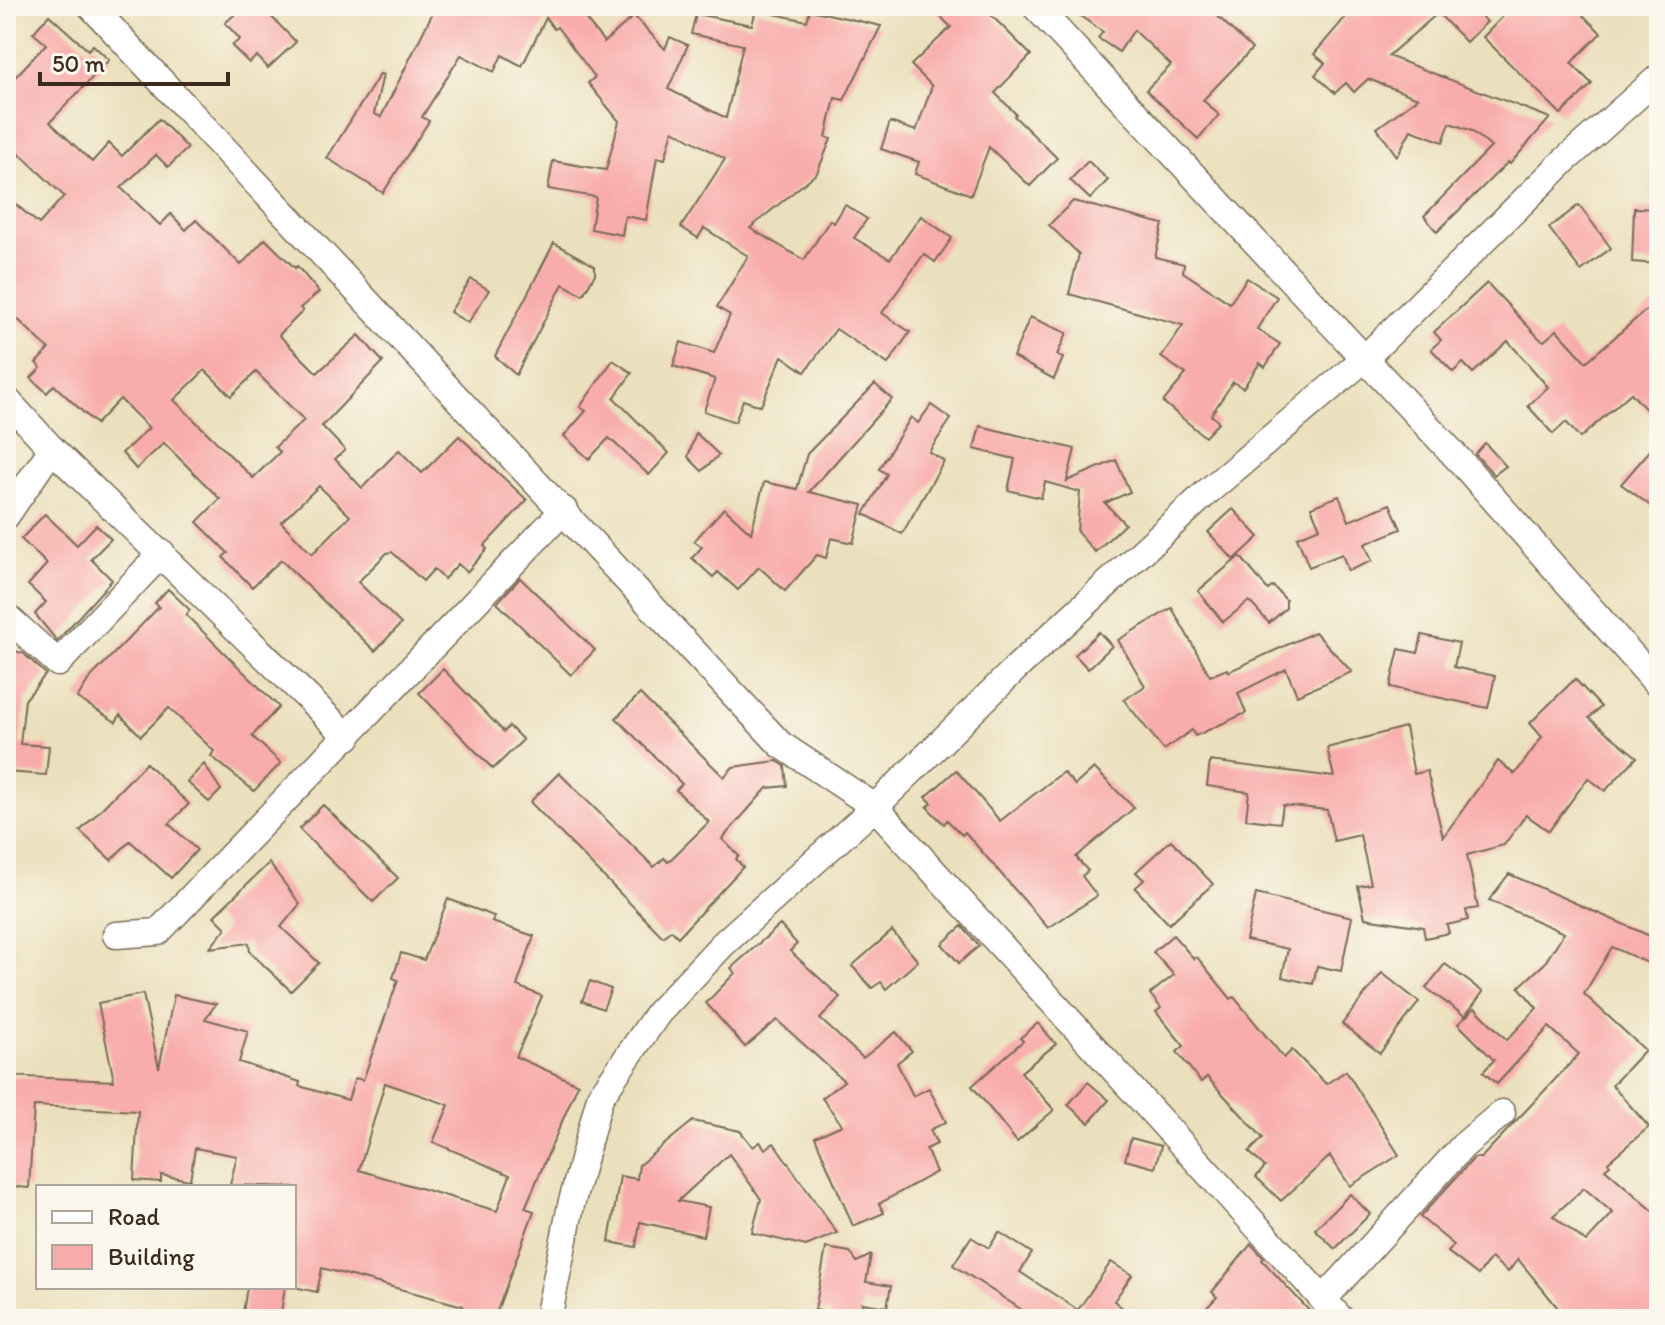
<svg xmlns="http://www.w3.org/2000/svg" width="1665" height="1325" viewBox="0 0 1665 1325" font-family="Itim,sans-serif">
<rect width="100%" height="100%" fill="#fbf7ec"/>
<filter id="ink" filterUnits="userSpaceOnUse"><feTurbulence type="fractalNoise" baseFrequency=".0125" numOctaves="2"/><feDisplacementMap in="SourceGraphic" scale="16" xChannelSelector="R" yChannelSelector="G"/><feConvolveMatrix kernelMatrix="1 2 1 2 8 2 1 2 1" color-interpolation-filters="sRGB"/></filter>
<filter id="wash" filterUnits="userSpaceOnUse"><feTurbulence type="fractalNoise" baseFrequency=".006" numOctaves="4" result="noise"/><feDisplacementMap in="SourceGraphic" scale="32" xChannelSelector="R" yChannelSelector="G"/><feGaussianBlur stdDeviation="1.8" result="paint"/><feColorMatrix in="noise" values="0 0 0 0 0 0 0 0 0 0 0 0 0 0 0 0 0 1.4 0 .05"/><feComposite in="paint" operator="in"/></filter>
<g filter="url(#wash)">
<rect width="100%" height="100%" fill="#ebe0bd"/>
<g id="blocks">
<g fill="#f8acab" fill-rule="evenodd">
<polygon points="244,6 261,6 296,42 268,68 257,56 249,63 232,46 240,39 225,23"/>
<polygon points="436,6 586,6 579,11 604,42 634,16 665,49 670,37 688,45 668,89 726,118 743,45 691,34 696,14 752,25 756,10 807,21 810,10 881,26 844,100 835,98 826,137 831,139 817,173 750,228 804,260 830,220 834,223 845,205 867,219 854,238 890,259 921,216 952,238 935,262 924,254 882,313 910,332 888,364 836,329 805,372 782,356 761,406 743,400 735,422 704,411 715,379 673,366 681,342 714,353 730,315 717,307 748,256 704,228 698,238 681,227 725,159 673,130 665,159 657,157 646,220 625,216 622,235 591,229 596,197 548,189 553,161 606,170 619,121 588,83 595,77 557,27 554,29 546,18 522,66 502,55 494,72 461,55 422,117 429,121 383,193 327,158 380,74 383,75 374,114 381,117"/>
<polygon points="930,6 982,6 1031,55 995,93 1016,114 1014,116 1057,158 1030,186 989,147 971,195 915,174 919,162 881,149 890,122 916,131 932,86 911,65 951,27"/>
<polygon points="1066,6 1207,6 1252,49 1203,100 1219,115 1198,139 1146,90 1171,65 1134,30 1119,52 1098,38 1103,32"/>
<polygon points="1355,6 1471,6 1487,22 1466,42 1438,13 1388,56 1550,118 1510,164 1508,162 1437,232 1424,216 1491,147 1472,131 1450,123 1443,142 1411,130 1397,156 1377,128 1418,98 1368,79 1354,92 1346,83 1335,93 1315,75 1325,63 1314,54"/>
<polygon points="1513,6 1574,6 1601,33 1571,63 1592,84 1561,114 1483,37"/>
<path d="M49,15l39,35 5,-5 16,15 -59,62 42,40 17,-19 13,13 37,-37 29,29 -20,19 -12,-12 -35,33 39,37 11,-11 15,16 10,-10 45,45 24,-26 30,29 2,-2 22,26 -19,16 3,3 -24,24 38,38 42,-38 24,27 -61,64 23,24 -10,9 27,29 37,-38 23,23 37,-37 68,64 -43,46 3,3 -20,23 -9,-8 -14,15 -10,-10 -11,12 -31,-29 -5,1 -29,29 43,42 -26,27 -94,-91 -29,27 -29,-30 5,-4 -31,-31 23,-23 -56,-56 -28,26 -14,-16 27,-25 -29,-29 -24,25 -42,-39 -7,8 -16,-15 10,-10 -5,-5 13,-14 -43,-41v-112l33,28 25,-28 -44,-42 -14,15v-82l40,-43 -13,-11zM205,370l26,26 25,-24 48,48 -29,27 5,5 -27,26 -79,-78zM319,486l31,30 -38,38 -31,-32z"/>
<polygon points="1088,161 1108,180 1090,199 1070,180"/>
<polygon points="1073,201 1163,224 1155,257 1184,264 1183,272 1230,303 1247,278 1277,297 1257,329 1280,344 1265,367 1260,363 1243,388 1233,382 1211,415 1219,422 1205,437 1163,402 1186,374 1161,357 1183,325 1069,294 1079,254 1049,225"/>
<polygon points="1579,205 1611,248 1581,271 1549,228"/>
<polygon points="1634,208 1659,209 1659,264 1632,262"/>
<polygon points="554,243 595,266 595,274 583,295 563,284 516,375 495,356"/>
<polygon points="471,279 489,290 468,323 450,312"/>
<polygon points="1487,283 1539,338 1544,341 1557,330 1586,362 1659,299 1659,424 1631,393 1580,438 1566,422 1553,434 1528,406 1548,387 1508,341 1473,373 1463,363 1453,372 1431,349 1441,340 1434,332"/>
<polygon points="1030,317 1067,333 1057,355 1063,358 1054,379 1013,357"/>
<polygon points="613,360 632,373 614,398 669,453 649,475 609,438 589,459 564,436 586,411 580,407"/>
<polygon points="875,384 892,399 809,492 863,505 853,543 831,538 826,558 817,555 785,591 759,567 738,590 718,572 713,577 692,558 702,547 694,541 724,508 751,533 764,482 797,489 807,454"/>
<polygon points="931,405 951,419 929,452 944,461 902,534 864,514 887,474 879,469 911,417 918,423"/>
<polygon points="980,426 1075,449 1067,481 1116,460 1130,492 1105,503 1125,524 1095,552 1077,532 1080,492 1045,482 1041,498 1008,490 1015,459 974,449"/>
<polygon points="696,433 719,455 702,471 688,457"/>
<polygon points="1659,440 1659,512 1621,484"/>
<polygon points="1485,443 1506,466 1494,475 1475,454"/>
<polygon points="1339,496 1349,521 1390,504 1401,529 1365,544 1372,561 1348,571 1342,554 1309,567 1297,537 1320,528 1311,507"/>
<polygon points="1233,509 1259,537 1234,560 1208,532"/>
<polygon points="45,514 77,545 96,525 111,539 91,559 112,580 57,641 35,614 46,602 28,585 47,564 21,539"/>
<polygon points="1240,556 1268,590 1273,586 1286,600 1286,608 1269,623 1249,601 1223,622 1198,591"/>
<polygon points="520,578 595,650 571,675 497,603"/>
<polygon points="168,589 190,610 186,615 279,707 252,736 281,763 254,791 211,756 214,751 169,708 141,736 120,715 116,722 77,698 89,679 159,607 155,603"/>
<polygon points="1172,608 1210,676 1227,669 1228,672 1315,632 1352,672 1297,695 1286,669 1238,693 1246,713 1195,736 1192,730 1164,750 1124,700 1145,686 1118,640"/>
<polygon points="1099,632 1112,646 1088,669 1075,655"/>
<polygon points="1422,635 1459,643 1454,667 1495,676 1488,708 1390,687 1399,649 1418,653"/>
<polygon points="6,649 23,653 46,674 25,700 20,744 49,746 46,775 6,772"/>
<polygon points="443,669 504,732 509,726 523,740 493,769 419,693"/>
<polygon points="1575,679 1601,707 1589,718 1637,757 1605,791 1588,778 1549,831 1526,815 1504,845 1467,855 1478,908 1466,910 1468,920 1447,925 1449,933 1425,938 1423,927 1365,918 1358,886 1371,884 1360,835 1334,841 1327,810 1283,805 1280,823 1246,819 1249,792 1207,786 1210,761 1334,777 1327,748 1405,727 1414,774 1427,771 1443,837 1498,761 1515,774 1542,737 1530,723"/>
<polygon points="640,694 724,777 733,767 777,761 785,766 787,786 767,788 722,839 739,856 736,859 743,867 678,937 671,930 663,937 530,802 559,773 654,867 664,858 668,862 709,822 676,790 682,784 616,718"/>
<polygon points="146,763 189,804 169,824 197,850 171,878 130,841 111,860 80,831"/>
<polygon points="204,764 221,790 209,802 187,782"/>
<polygon points="1094,768 1134,808 1076,857 1088,871 1082,876 1097,896 1048,928 965,832 962,835 947,820 944,824 927,807 932,803 926,797 956,770 1000,821 1063,772 1075,785"/>
<polygon points="323,805 398,878 373,902 299,829"/>
<polygon points="1171,840 1213,884 1169,924 1135,888 1144,880 1136,872"/>
<polygon points="269,863 300,904 281,927 319,963 291,991 250,952 249,943 210,948 226,928 214,916"/>
<path d="M1509,874l150,66v28l-47,-21 -28,47 61,56 -33,35 37,42 -41,35 2,3 -5,4 54,47v103h-92l-49,-60 -10,13 -17,-14 -13,17 -30,-23 6,-7 -34,-28 54,-59h7l98,-104 -30,-27 -52,57 -14,-12 11,-12 -36,-36 17,-16 32,32 30,-32 -18,-21 25,-23 20,-31 -75,-33zM1584,1188l29,25 -27,29 -33,-26z"/>
<polygon points="1256,894 1352,917 1341,971 1317,966 1313,984 1282,977 1288,949 1246,940"/>
<path d="M448,899l46,17 -2,6 42,14 -17,50 25,10 -26,61 62,27 -53,124 9,3 -40,108h-22l-12,-5 3,-8 -141,-38 -5,24 -23,-5v-100l-64,-2 7,-29 -42,-8 -5,32 -29,-5v7l-27,-2 4,-69 -104,-5 -5,82 -23,-2v-110l108,5 -16,-78 45,-9 16,74 15,-73 42,9 -11,15 43,12 -9,31 61,20 -1,4 49,14 7,-22 8,2 35,-100 -5,-2 8,-25 23,7zM385,1083l64,22 -16,37 77,33 -13,36 -138,-41z"/>
<polygon points="780,925 797,944 790,951 840,997 820,1019 863,1058 896,1032 912,1051 897,1063 913,1096 929,1088 946,1122 930,1130 937,1144 926,1149 936,1172 879,1204 884,1213 853,1226 815,1137 842,1125 822,1098 844,1081 777,1020 745,1047 706,1003 735,973 731,968"/>
<polygon points="962,926 979,946 959,963 942,944"/>
<polygon points="892,931 918,961 886,989 881,982 872,988 852,966"/>
<polygon points="1173,935 1194,959 1197,957 1231,999 1234,997 1284,1058 1292,1050 1326,1084 1346,1071 1399,1155 1350,1186 1330,1156 1281,1201 1256,1177 1265,1167 1249,1152 1263,1138 1207,1077 1201,1082 1177,1052 1184,1046 1156,1012 1161,1008 1150,994 1174,975 1153,952"/>
<polygon points="1445,964 1483,992 1465,1016 1426,988"/>
<polygon points="1382,973 1419,1002 1380,1053 1342,1024"/>
<polygon points="590,981 611,989 603,1009 582,1001"/>
<polygon points="1038,1023 1056,1044 1021,1072 1054,1110 1017,1142 972,1086 1023,1041 1020,1038"/>
<polygon points="1088,1082 1109,1100 1089,1123 1068,1105"/>
<polygon points="693,1121 740,1131 753,1147 760,1142 765,1149 774,1143 837,1233 806,1246 752,1233 761,1199 729,1154 678,1201 709,1207 703,1236 640,1222 636,1247 609,1242 620,1176 637,1179 639,1165"/>
<polygon points="1131,1138 1161,1146 1155,1168 1125,1160"/>
<polygon points="1350,1194 1370,1214 1335,1249 1315,1229"/>
<polygon points="999,1232 1032,1253 1020,1272 1078,1310 1111,1262 1132,1275 1114,1301 1136,1319 1036,1319 953,1265 971,1237 989,1248"/>
<polygon points="1251,1244 1264,1258 1262,1260 1317,1319 1196,1319 1217,1297 1212,1292"/>
<polygon points="826,1248 850,1252 857,1262 871,1255 866,1282 891,1286 887,1307 862,1303 859,1319 830,1319 831,1313 815,1310"/>
<polygon points="247,1287 285,1287 280,1319 242,1319"/>
</g>
</g>
</g>
<g filter="url(#ink)">
<use href="#blocks" fill-opacity="0" stroke="#796a56" stroke-width="2"/>
<g fill="none" stroke-linecap="round" stroke-linejoin="round">
<g stroke="#796a56" stroke-width="29">
<g id="minor">
<polyline points="91,6 780,744 875,807 1341,1319"/>
<polyline points="1035,6 1462,463 1659,686"/>
<polyline points="6,399 52,449 348,737"/>
<polyline points="6,516 52,449"/>
<polyline points="6,616 58,663 162,553"/>
<polyline points="116,935 158,932 564,510"/>
<polyline points="1323,1300 1463,1146 1502,1113"/>
<polyline points="548,1319 571,1205 600,1097 658,1013 723,944 875,807 1016,668 1206,493 1363,360 1564,161 1659,77"/>
</g>
</g>
<use href="#minor" stroke="#fff" stroke-width="26"/>
</g>
</g>
<rect width="1665" height="1325" fill="none" stroke="#fbf7ec" stroke-width="32"/>
<rect x="36" y="1185" width="260" height="104" fill="#fbf7ec" stroke="#aea59a" stroke-width="2"/>
<rect x="52" y="1211" width="40" height="12" fill="#ffffff" stroke="#aea59a" stroke-width="2"/>
<text x="108" y="1225" font-size="24" fill="#3b2a1e">Road</text>
<rect x="52" y="1245" width="40" height="24" fill="#f8acab" stroke="#aea59a" stroke-width="2"/>
<text x="108" y="1265" font-size="24" fill="#3b2a1e">Building</text>
<path d="M40 72v12h188v-12" fill="none" stroke="#3b2a1e" stroke-width="4"/>
<text x="52" y="72" font-size="24" fill="#3b2a1e" stroke="#fbf7ec" stroke-width="6" paint-order="stroke">50 m</text>
</svg>
